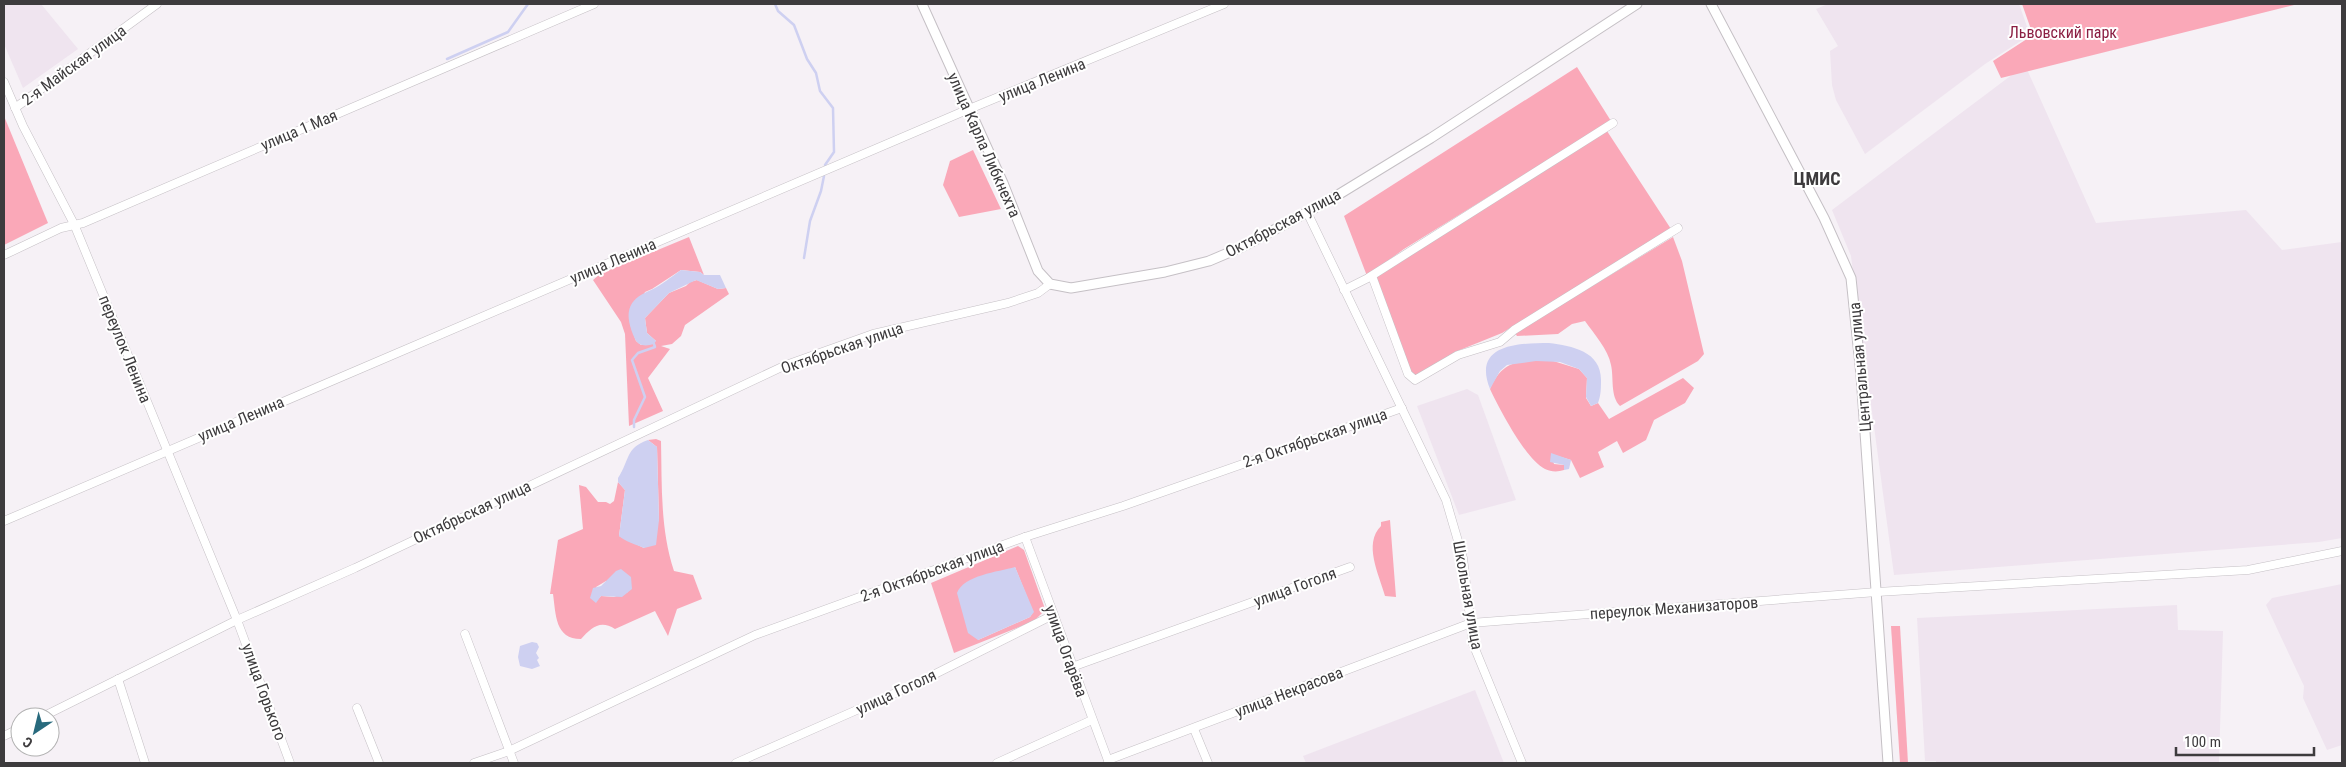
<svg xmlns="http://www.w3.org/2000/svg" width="2346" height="767" viewBox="0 0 2346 767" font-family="'Roboto Condensed',sans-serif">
<rect width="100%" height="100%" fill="#f6f1f6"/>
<g fill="#efe4ef">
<polygon points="4,4 41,4 78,49 23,88 4,44"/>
<polygon points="1828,4 2019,4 2030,35 1985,64 1865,154 1836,100 1832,85 1830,51 1838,46 1816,9"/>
<polygon points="2025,65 2096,223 2246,210 2282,250 2342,242 2342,538 2319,542 1894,575 1851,256 1832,210"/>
<polygon points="1467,389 1478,395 1516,500 1459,515 1417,406"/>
<polygon points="2342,584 2342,745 2327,750 2303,698 2304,686 2266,605 2272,598"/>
<polygon points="2177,605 2178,630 2223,631 2219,763 1936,763 1936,761 1925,761 1917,618"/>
<polygon points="1475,690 1504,763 1306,763 1303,756"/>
</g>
<g fill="#faa8b8" fill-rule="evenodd">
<polygon points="2022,4 2298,4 2001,78 1993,61 2033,35"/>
<polygon points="1577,67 1611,121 1404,249 1367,276 1344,216"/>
<polygon points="4,116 48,223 4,245"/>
<polygon points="1607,131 1671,229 1502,333 1455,352 1418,376 1414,376 1410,372 1375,277"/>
<polygon points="973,150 1001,209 959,217 943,185 950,161"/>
<polygon points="689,237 704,275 700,272 681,270 652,289 645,292 630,324 636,341 641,345 656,341 647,333 645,318 669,293 686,286 690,282 697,280 718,289 726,288 729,294 685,325 681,336 672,344 661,346 670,349 648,378 663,411 629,426 625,334 621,322 593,280 600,274"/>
<path d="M1673,237l9,24 22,93 -6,7 -78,45c-10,-10 -6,-28 -9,-41 -3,-16 -17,-31 -26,-44l-13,3 -14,10 -41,2 -2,-3z"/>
<path d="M1550,360l29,9 8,9 -1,20 5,8 7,-3 11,16 74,-41 11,10 -9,15 -31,17 -8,20 -23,13 -6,-12 -19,11 6,15 -24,11 -9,-18 -20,-6 3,10 10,1v5c-6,2 -13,2 -19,-1 -19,-9 -46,-61 -55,-80 13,-30 30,-28 60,-29z"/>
<path d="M656,439l5,2c1,43 -1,88 13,130l19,4 9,24 -25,10 -9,27 -13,-25 -40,18c-15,-10 -24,-1 -34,10 -26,0 -25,-24 -28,-45h-3l8,-54 25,-11 -4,-44 7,2 12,15h8l4,2 4,-3 4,-19 7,8 -6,46 25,12 15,-28 -2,-73 -9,-7zM606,581l22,11 -14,5 -13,-1 -4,4 -1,-13z"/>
<path d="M1390,520l6,77 -11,-1c-6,-22 -22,-52 -4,-70v-4z"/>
<path d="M1018,546l6,4 20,56 -1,6 -9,9 -80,32 -23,-70zM1015,567l18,45 -3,5 -52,23z"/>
<polygon points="1891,626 1900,626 1908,763 1900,763"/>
</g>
<g fill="#ced0f1">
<path d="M681,270l19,2 4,3h16l6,13 -8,1 -22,-9 -27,13 -24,25 2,15 9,8 -2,3c-7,2 -15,3 -19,-5 -11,-25 -9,-39 16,-49 11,-5 20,-13 30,-20z"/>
<path d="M1549,343c23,3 52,8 52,37 0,8 0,15 -3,23l-7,3 -5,-9 1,-19 -8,-9 -19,-7 -24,-1 -29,4 -7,6 -10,18c-18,-45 28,-46 59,-46z"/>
<path d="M648,440l9,7 2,73 -3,25 -12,3c-7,-3 -20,-7 -25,-12l6,-46 -7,-8v-4c12,-18 7,-30 30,-38z"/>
<polygon points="1551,453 1571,460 1569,469 1564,470 1564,465 1550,462"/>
<path d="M1015,567l19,45 -4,5 -52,23 -10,-7 -11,-40c7,-18 41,-21 58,-26z"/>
<polygon points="621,569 631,577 632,589 622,597 601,596 596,603 590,598 593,588 601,586 616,571"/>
<polygon points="532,642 537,643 539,647 536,653 539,658 537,660 540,666 532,669 520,666 518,657 520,646"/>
</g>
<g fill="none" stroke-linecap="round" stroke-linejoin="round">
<g stroke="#ced0f1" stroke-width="2.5">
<polyline points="775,4 778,11 794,25 807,59 816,73 820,91 833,108 834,152 825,165"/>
<polyline points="447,59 508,32 528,4"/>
<polyline points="804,258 810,221 821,191 824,176"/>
<polyline points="634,427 634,420 645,397 632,360 638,353 655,347 654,344"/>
</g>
<g stroke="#c5c0c5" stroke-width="9">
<g id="minor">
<polyline points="4,82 23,126 74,224 237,620 290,763"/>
<polyline points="15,108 157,4"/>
<polyline points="1307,212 1446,500 1463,558 1473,644 1522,763"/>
<polyline points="4,255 61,228 83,223 594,4"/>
<polyline points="1372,276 1408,374 1415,380 1458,355 1500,342 1514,330 1678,228"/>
<polyline points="1344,290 1368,278 1613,123"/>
<polyline points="4,521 962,112 1224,4"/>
<polyline points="1025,537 1109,763"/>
<polyline points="465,634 514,763"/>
<polyline points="1072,667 1350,567"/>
<polyline points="118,679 145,763"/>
<polyline points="357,708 379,763"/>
<polyline points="42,717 237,620 355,568 786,365 873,334 1008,303 1038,293 1050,284"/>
<polyline points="1194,729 1208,763"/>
<polyline points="4,736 20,728"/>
<polyline points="1108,760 1471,623 1877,592 2248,570 2342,551"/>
<polyline points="474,763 509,751 755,635 1025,537 1123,506 1402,408"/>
<polyline points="736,763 909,687 1053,615"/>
<polyline points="997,763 1092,720"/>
</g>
</g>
<g stroke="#c5c0c5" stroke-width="11">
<g id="tertiary">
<polyline points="922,4 1003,183 1038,271 1050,284 1071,288 1165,272 1209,261 1242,247 1328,201 1431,138 1637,4"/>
<polyline points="1711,4 1824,218 1851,278 1861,375 1888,763"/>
</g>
</g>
<use href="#minor" stroke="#fff" stroke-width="8"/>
<use href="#tertiary" stroke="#fff" stroke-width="9"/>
</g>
<g text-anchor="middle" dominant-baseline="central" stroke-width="4" stroke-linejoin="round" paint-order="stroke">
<g font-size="16" fill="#8b1e42" stroke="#fff">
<text x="2063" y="32">Львовский парк</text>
</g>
<g font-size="16" fill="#3d3b3d" stroke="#fff">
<text transform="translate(74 65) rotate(-36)">2-я Майская улица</text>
<text transform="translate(1042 80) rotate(-22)">улица Ленина</text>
<text transform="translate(299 130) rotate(-23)">улица 1 Мая</text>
<text transform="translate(984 145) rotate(66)">улица Карла Либкнехта</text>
<text transform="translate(1283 223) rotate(-28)">Октябрьская улица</text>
<text transform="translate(613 261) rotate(-23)">улица Ленина</text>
<text transform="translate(842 348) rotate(-19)">Октябрьская улица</text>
<text transform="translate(125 349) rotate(68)">переулок Ленина</text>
<text transform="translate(1860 367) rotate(-95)">Центральная улица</text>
<text transform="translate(241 419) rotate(-23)">улица Ленина</text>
<text transform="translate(1315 438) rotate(-19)">2-я Октябрьская улица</text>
<text transform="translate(472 512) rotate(-25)">Октябрьская улица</text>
<text transform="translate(932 571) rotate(-20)">2-я Октябрьская улица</text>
<text transform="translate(1295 587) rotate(-20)">улица Гоголя</text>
<text transform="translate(1468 595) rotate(80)">Школьная улица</text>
<text transform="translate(1674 608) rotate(-4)">переулок Механизаторов</text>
<text transform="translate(1066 651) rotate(70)">улица Огарёва</text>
<text transform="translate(264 692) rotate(70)">улица Горького</text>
<text transform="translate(896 692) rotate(-25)">улица Гоголя</text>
<text transform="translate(1289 692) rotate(-21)">улица Некрасова</text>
</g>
<g font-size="18" font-weight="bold" fill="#3d3b3d" stroke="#fff">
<text x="1817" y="178">ЦМИС</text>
</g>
</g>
<rect width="2346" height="767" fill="none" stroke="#3d3b3d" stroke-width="10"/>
<g transform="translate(35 732) rotate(215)"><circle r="24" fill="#ffffff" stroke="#b1b1b1"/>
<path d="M0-4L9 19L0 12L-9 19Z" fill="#286a7d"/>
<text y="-8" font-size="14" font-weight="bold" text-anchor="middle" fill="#3d3b3d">С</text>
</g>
<path d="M2176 747v8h138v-8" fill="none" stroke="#3d3b3d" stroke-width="2.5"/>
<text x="2184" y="747" font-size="15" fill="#3d3b3d" stroke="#ffffff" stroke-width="4" paint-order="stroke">100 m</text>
</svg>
